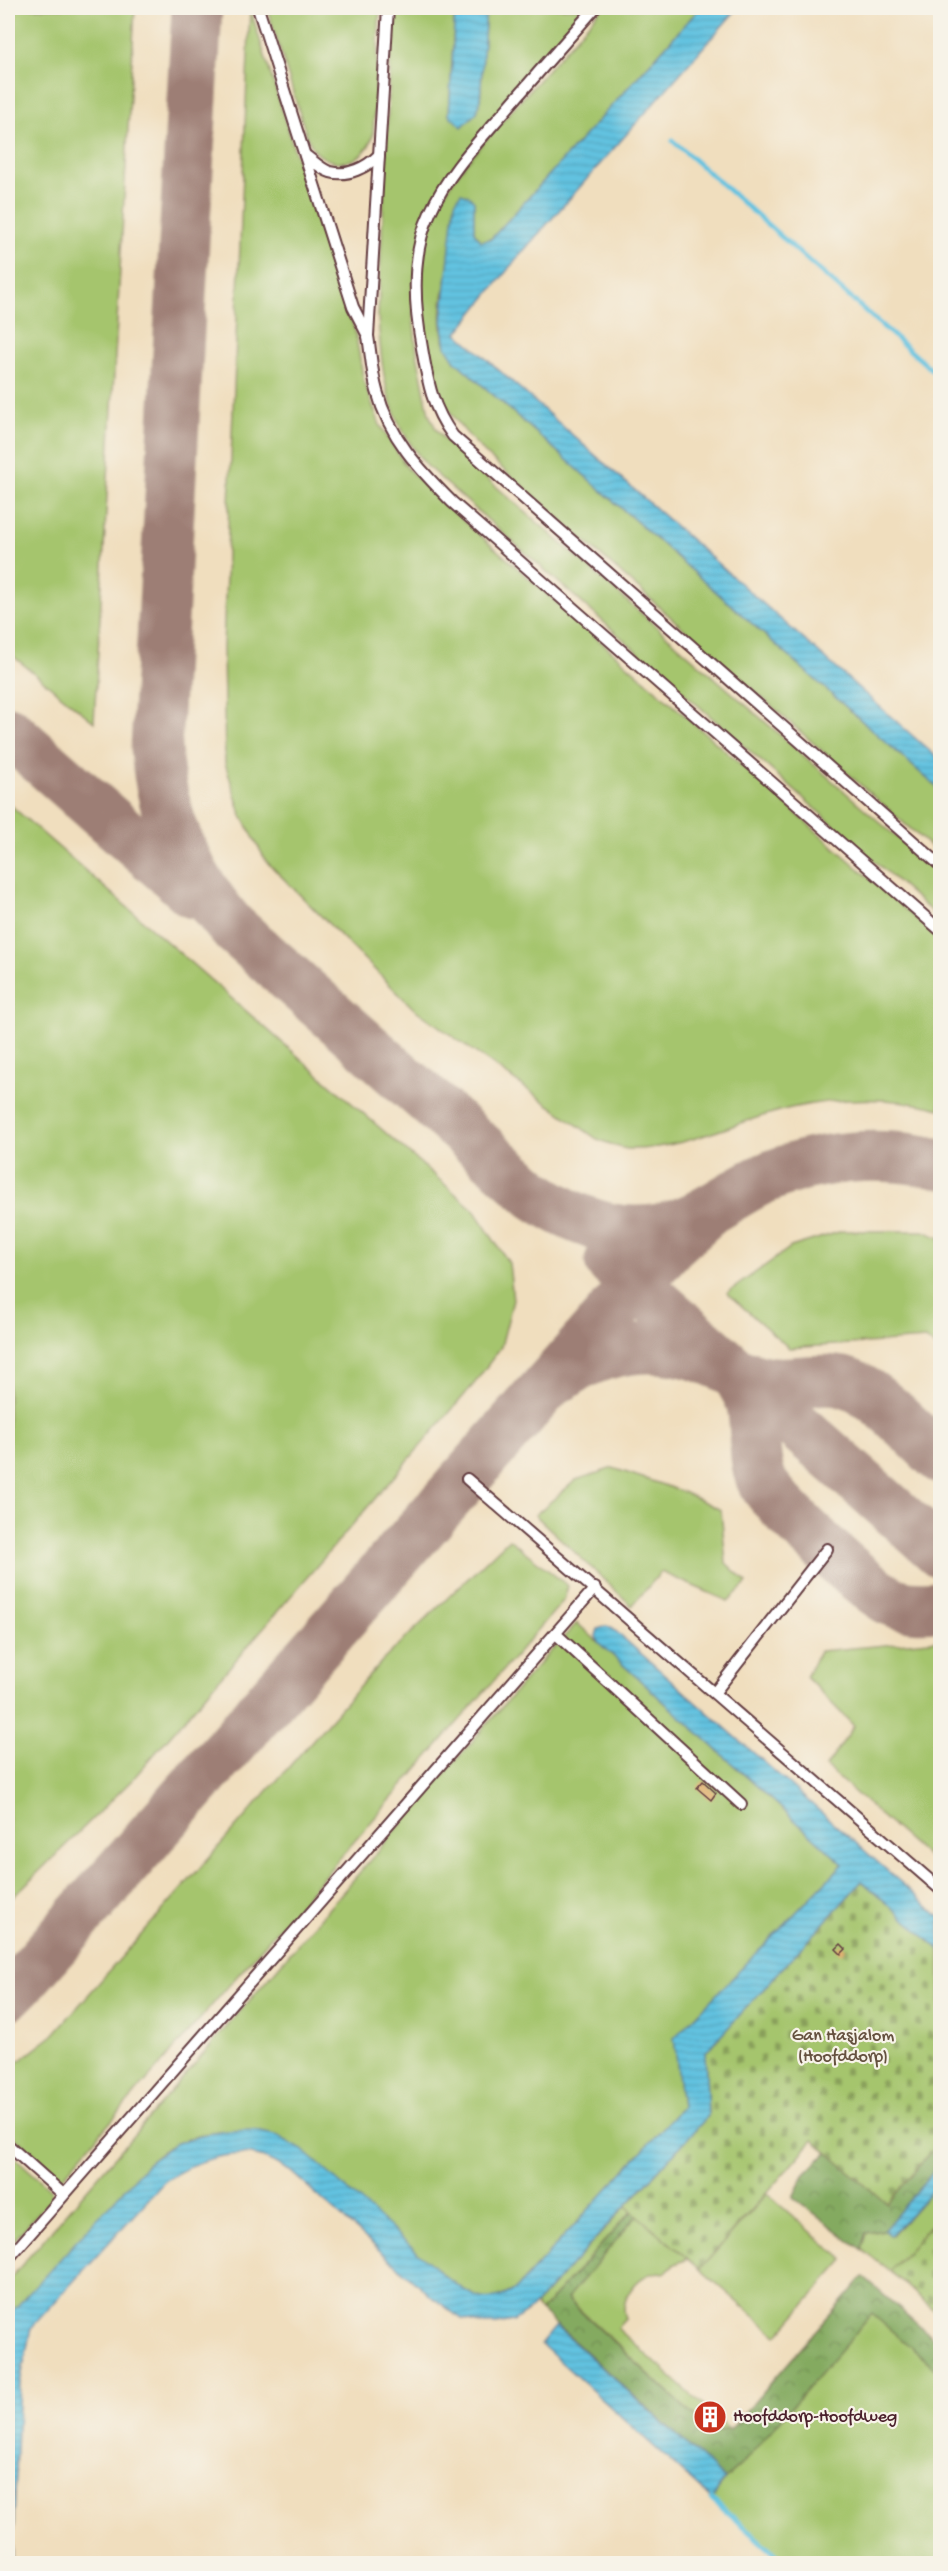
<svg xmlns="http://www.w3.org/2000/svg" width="948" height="2571" viewBox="0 0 948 2571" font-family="'Gochi Hand',sans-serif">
<defs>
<pattern id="forest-crowns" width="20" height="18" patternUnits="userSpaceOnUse" patternTransform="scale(1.5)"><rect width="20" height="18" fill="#84aa60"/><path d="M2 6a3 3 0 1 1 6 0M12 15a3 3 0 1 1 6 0" fill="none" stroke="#6e8a4f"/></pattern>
<pattern id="cemetery-stones" width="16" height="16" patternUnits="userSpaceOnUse" patternTransform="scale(1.5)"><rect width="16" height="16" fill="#a5c56d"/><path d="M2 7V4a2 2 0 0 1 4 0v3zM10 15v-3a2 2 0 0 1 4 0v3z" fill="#889f5a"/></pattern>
<pattern id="water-rules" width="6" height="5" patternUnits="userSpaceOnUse" patternTransform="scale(1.5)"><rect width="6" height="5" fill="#62c2e0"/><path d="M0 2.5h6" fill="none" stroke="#57a6c0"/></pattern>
</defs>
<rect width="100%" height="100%" fill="#f7f3e8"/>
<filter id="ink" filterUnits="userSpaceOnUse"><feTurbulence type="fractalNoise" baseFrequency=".0167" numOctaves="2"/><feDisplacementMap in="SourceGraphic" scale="12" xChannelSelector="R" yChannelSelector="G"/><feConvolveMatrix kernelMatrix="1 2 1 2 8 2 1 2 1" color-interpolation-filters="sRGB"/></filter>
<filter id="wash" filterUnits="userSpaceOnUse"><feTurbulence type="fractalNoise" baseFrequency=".008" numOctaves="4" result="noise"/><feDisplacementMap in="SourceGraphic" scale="24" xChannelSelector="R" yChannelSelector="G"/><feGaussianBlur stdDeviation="1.35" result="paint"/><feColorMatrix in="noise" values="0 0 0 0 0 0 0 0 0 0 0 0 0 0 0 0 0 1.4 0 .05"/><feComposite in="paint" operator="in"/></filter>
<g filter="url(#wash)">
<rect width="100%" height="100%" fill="#f0debe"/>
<g fill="#a5c56d" stroke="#78724c" stroke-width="1.5">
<polygon points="8,8 135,8 94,722 8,652"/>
<path d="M250,8l66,212 39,111 9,51 16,43 27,43 41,39 492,433v169c-49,-13 -99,-12 -149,-1 -52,12 -110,43 -164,41 -9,-1 -21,-7 -30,-10l-184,-131 -147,-147 -25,-47 -16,-51 -2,-116z"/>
<path d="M267,8h113l-7,127c-6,26 -35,36 -56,18 -4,-3 -7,-11 -10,-16z"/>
<path d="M393,8h62l-6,107 31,-13 6,-94h103l-164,204 -12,103 4,38 12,61 7,15 14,17 490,429v44l-512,-452c-41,-47 -47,-91 -50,-152z"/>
<path d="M602,8h98l-209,231 -10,2 -7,-9v-31c-15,41 -39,90 -31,135 2,10 7,17 12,25l485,429v65l-453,-400c-42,-42 -53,-62 -62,-122 -6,-40 -5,-83 11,-121 13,-33 47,-68 70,-95 32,-36 64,-73 96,-109z"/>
<polygon points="8,803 474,1210 509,1263 513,1300 501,1347 474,1384 132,1780 8,1902"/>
<polygon points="842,1231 924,1231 940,1238 940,1351 926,1339 789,1348 727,1293 791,1247"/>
<polygon points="613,1468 681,1491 721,1510 726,1563 747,1583 728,1601 661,1572 632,1606 535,1515 576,1480"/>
<polygon points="509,1539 568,1586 564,1600 61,2179 8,2132 8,2066 22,2059 53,2035 382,1661"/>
<path d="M577,1623l266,241 -168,174 7,69 -166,182c-30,19 -43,7 -69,-11l-169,-142c-34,-8 -70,-7 -103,8 -10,4 -19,13 -27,19l-140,155v-37l536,-623z"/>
<polygon points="940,1640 940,1868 826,1767 854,1726 806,1677 820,1651"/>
<polygon points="8,2151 51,2190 51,2199 8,2247"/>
<polygon points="940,2181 940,2215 890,2271 861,2249 866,2233 884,2230 892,2236"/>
<polygon points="767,2194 844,2260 777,2336 700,2269"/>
<polygon points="626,2206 632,2211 541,2311 535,2305"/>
<path d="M637,2215l51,44 -15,6 -8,8c-22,-6 -48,25 -39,45l-9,10 113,102 -20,1 -143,-133z"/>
<polygon points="872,2313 940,2372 940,2563 785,2563 712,2499 725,2479 743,2463"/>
</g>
<g fill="url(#forest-crowns)" stroke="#676446" stroke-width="1.5">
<polygon points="940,2141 940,2164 884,2230 866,2233 861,2249 793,2197 804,2175 827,2152 887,2204"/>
<polygon points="632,2211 637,2215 567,2299 710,2431 730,2430 863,2277 940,2344 940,2372 872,2314 743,2463 725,2479 541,2311"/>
</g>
<g fill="url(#cemetery-stones)" stroke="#78724c" stroke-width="1.5">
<polygon points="862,1881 940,1950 940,2141 887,2204 813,2140 700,2269 626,2206 708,2116 705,2053"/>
<polygon points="940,2215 940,2315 890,2271"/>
</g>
<g fill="url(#water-rules)" stroke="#567086" stroke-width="1.5">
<polygon points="455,8 486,8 480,102 477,112 462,127 449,115"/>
<polygon points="700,8 738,8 518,257 457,333 940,760 940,790 455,361 446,347 442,320 455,202 461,193 470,196 474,201 474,232 481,241 491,239"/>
<path d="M606,1626l7,3 327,288v33l-78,-69 -157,172 3,63 -176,192 -19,13 -16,3h-17l-18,-5 -30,-22 -142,-126c-7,-3 -14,-8 -21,-11 -34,-15 -77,2 -105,22l-133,146 -11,55 -8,180h-4v-247l140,-153 26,-19 32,-10 20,-3 27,-1 25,6 26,15 143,127c26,18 39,30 69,11l166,-182 -8,-69 169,-174 -245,-222 -2,-6 2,-7z"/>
<polygon points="940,2164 940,2181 891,2236 884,2230"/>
<polygon points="556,2326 725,2479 712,2499 541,2344"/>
</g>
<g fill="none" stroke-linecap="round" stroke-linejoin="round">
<g stroke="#62c2e0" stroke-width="5">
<polyline points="673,141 940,377"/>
<polyline points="712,2499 786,2564"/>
</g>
<g stroke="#9d7e74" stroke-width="51">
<path d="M197,8l-41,740c5,68 31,128 76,179l302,267c49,33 102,51 159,24 24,-11 45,-27 68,-38 56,-25 120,-30 179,-16"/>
<polyline points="8,731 193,893"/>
<polyline points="610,1261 940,1552"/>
<path d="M736,1373c5,10 14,22 16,33 5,24 0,49 9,73 8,22 106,110 130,122 15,7 33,6 49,5"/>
<path d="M562,1376c42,-30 96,-36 144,-17 20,7 38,19 60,22 27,5 60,-7 86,4 28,11 65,52 88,73"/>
<polyline points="8,1995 26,1977 672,1244 703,1216"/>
</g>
</g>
<g id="blocks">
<g fill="#dea963">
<polygon points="703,1781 716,1793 711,1800 697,1788"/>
<polygon points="841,1944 846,1949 841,1954 836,1949"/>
<polygon points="710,2411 716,2416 710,2422 704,2417"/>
</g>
</g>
</g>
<g filter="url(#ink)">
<use href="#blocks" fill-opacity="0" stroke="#633c41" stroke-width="1.5"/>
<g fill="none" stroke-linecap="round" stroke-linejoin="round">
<g stroke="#633c41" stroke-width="14">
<g id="service">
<polyline points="258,8 353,307 368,336"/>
<path d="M388,8l-20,328c3,19 4,38 9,55 12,46 42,78 75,111l488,428"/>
<path d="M595,8c-30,34 -60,68 -90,103 -27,31 -58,63 -75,102 -19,40 -16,92 -8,135 6,35 10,59 31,88l487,429"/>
<path d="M305,155c7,5 17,15 25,17 18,5 37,-5 49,-17"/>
<polyline points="467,1479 940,1889"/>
<polyline points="556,1634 741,1804"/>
<polyline points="715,1692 827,1549"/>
<polyline points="8,2145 63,2194"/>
<polyline points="8,2259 595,1588"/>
</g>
</g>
<use href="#service" stroke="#fff" stroke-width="10"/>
</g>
</g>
<defs>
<g id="building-disc" transform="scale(1.725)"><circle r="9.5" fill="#c8321e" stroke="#f7f3e8"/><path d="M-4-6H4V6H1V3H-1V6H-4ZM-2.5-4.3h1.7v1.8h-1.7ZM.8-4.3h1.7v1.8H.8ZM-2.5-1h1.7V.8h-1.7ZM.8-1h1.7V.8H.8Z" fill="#fff"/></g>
</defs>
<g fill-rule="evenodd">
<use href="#building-disc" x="710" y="2417"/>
</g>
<g text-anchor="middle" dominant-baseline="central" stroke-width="4.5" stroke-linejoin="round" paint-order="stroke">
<g font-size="18" fill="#65513f" stroke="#f7f3e8">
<text x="843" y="2036">Gan Hasjalom<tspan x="843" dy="21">(Hoofddorp)</tspan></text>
</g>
<g font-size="18" fill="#4a1f2b" stroke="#f7f3e8" text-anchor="start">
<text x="733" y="2417">Hoofddorp-Hoofdweg</text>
</g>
</g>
<rect width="948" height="2571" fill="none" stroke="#f7f3e8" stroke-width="30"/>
</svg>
